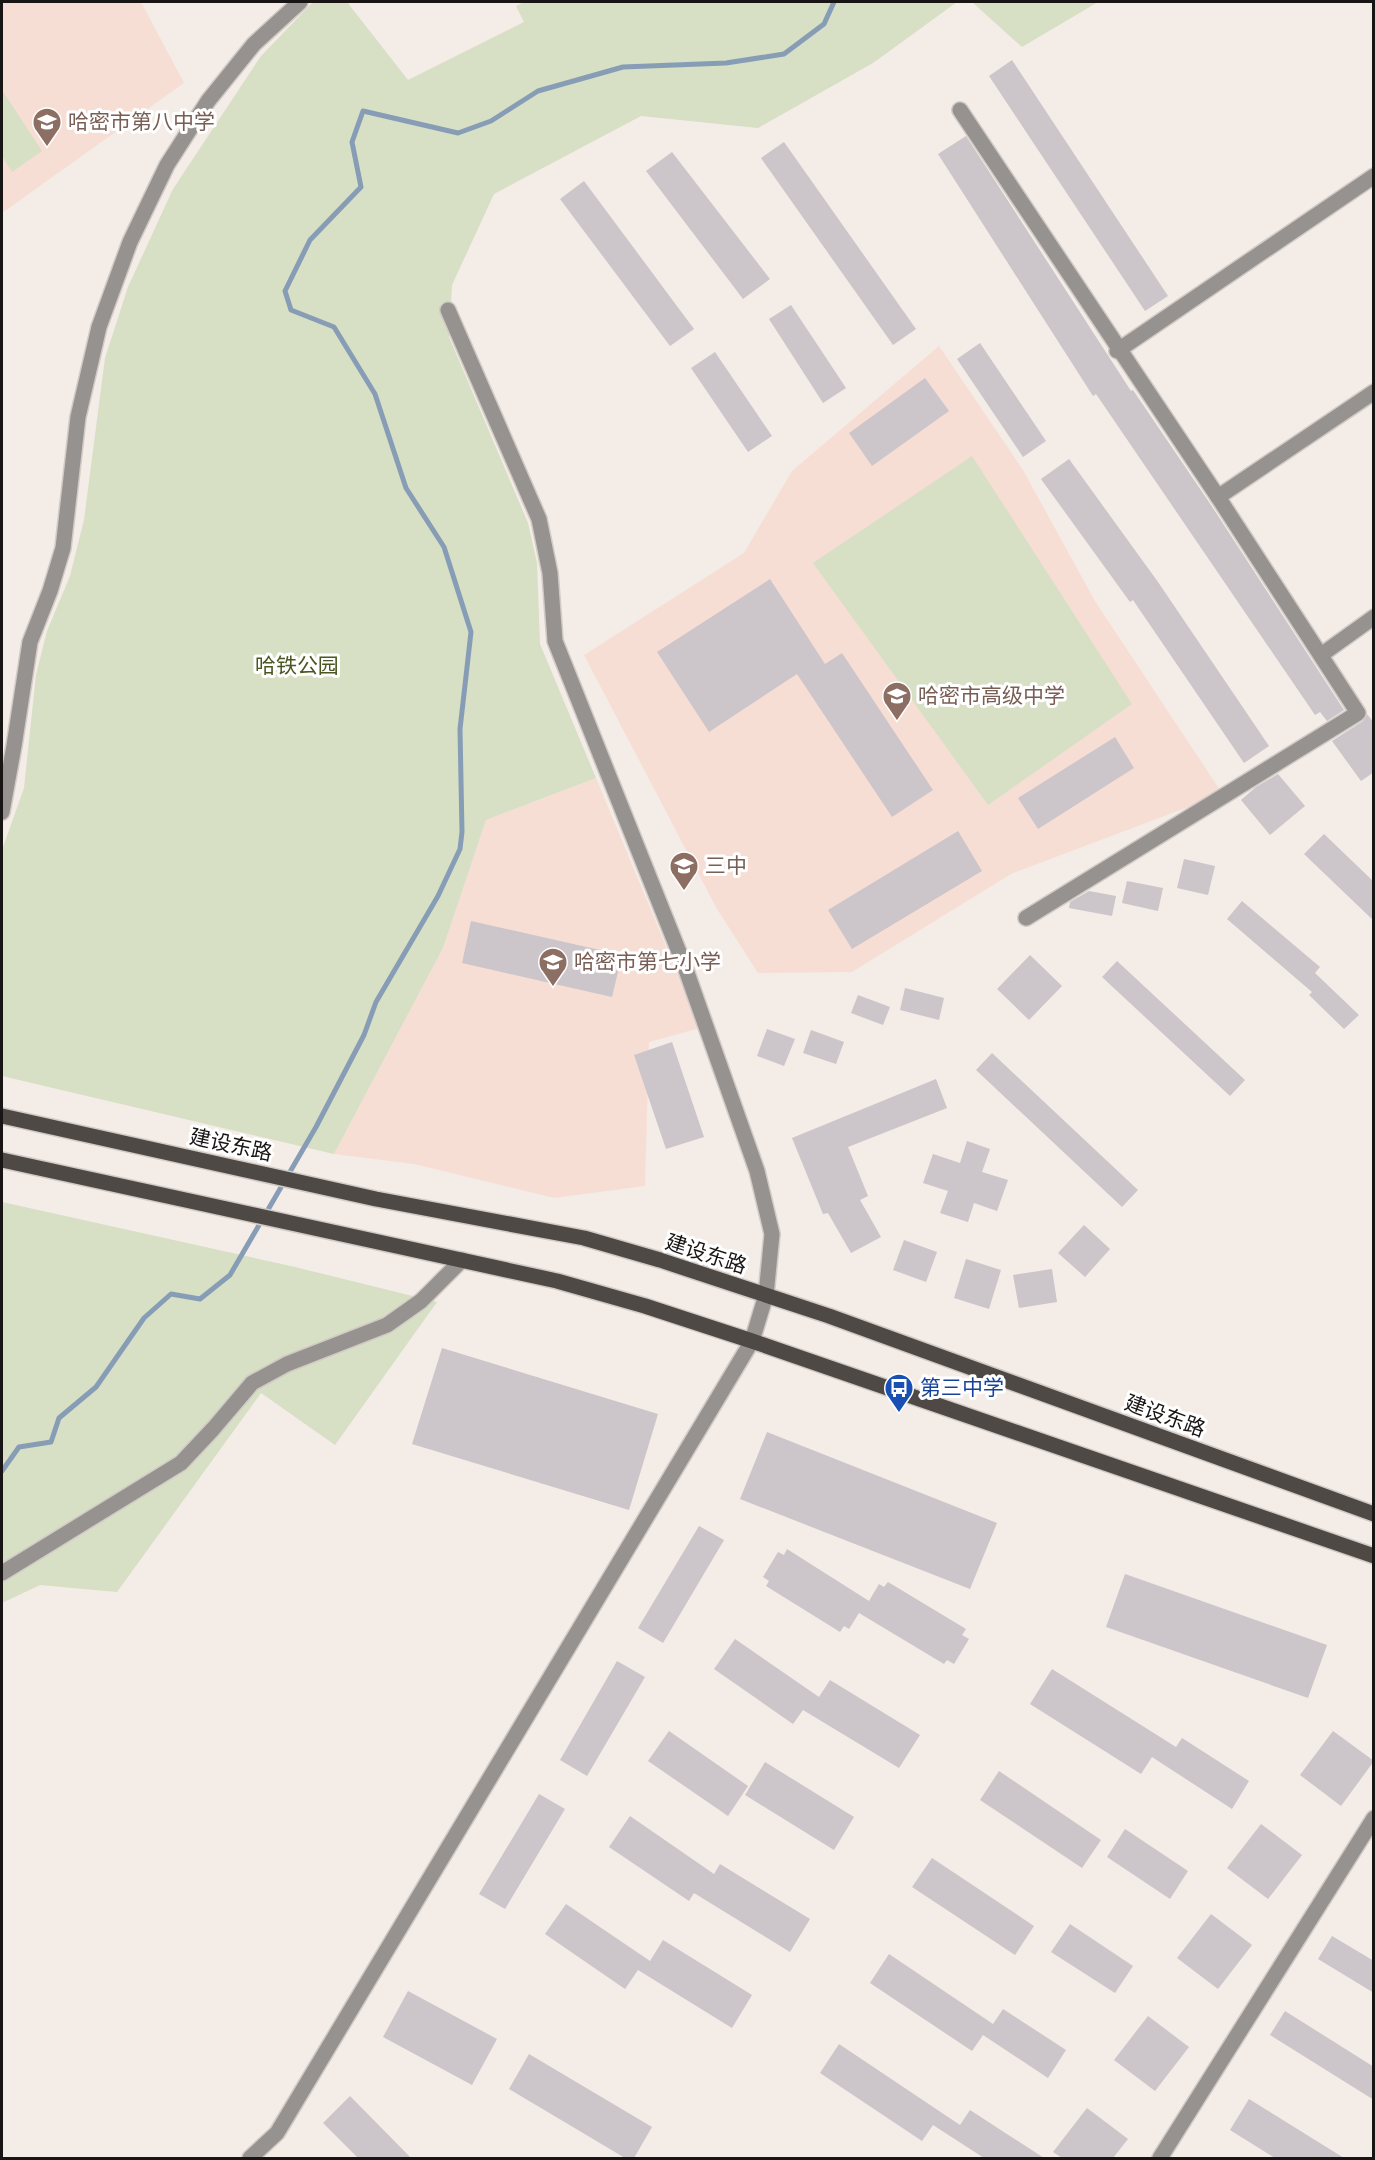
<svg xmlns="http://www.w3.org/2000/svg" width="1375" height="2160" viewBox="0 0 1375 2160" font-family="'Fira Sans Condensed','Noto Sans SC',sans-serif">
<rect width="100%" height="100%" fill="#f4ece7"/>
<g fill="#f7ded5">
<polygon points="2,2 141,2 184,83 2,213"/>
<polygon points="939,346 1023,470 1095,601 1220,790 1191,806 1011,874 852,972 758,973 717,909 584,655 744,553 792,471"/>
<polygon points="596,778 700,1028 649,1042 645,1186 554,1198 414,1164 334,1154 443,948 486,820"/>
</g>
<g fill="#d7dfc5">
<polygon points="313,2 347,2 408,80 524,22 516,6 524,2 957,2 873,63 758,128 641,116 494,194 452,285 449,337 528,523 537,563 540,644 596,778 486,820 443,948 334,1154 2,1076 2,850 24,788 36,675 47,631 70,576 84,520 105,358 128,287 173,189 261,56"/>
<polygon points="972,2 1098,2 1022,47"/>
<polygon points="2,90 42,151 12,172 2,156"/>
<polygon points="972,456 1132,704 988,805 813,563"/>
<polygon points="2,1202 295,1267 437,1302 335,1445 261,1393 117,1592 40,1585 2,1603"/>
</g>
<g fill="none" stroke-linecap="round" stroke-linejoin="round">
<polyline stroke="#879db6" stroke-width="5" points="2,1471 19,1447 51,1442 59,1418 96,1387 144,1318 171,1294 200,1299 230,1275 316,1127 364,1035 376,1002 438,896 460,849 462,832 460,729 471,632 444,547 406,488 375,394 334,327 291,310 285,291 310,240 361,187 352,142 363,111 458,133 491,121 538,91 623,67 726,63 784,54 824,24 834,2"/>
</g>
<g fill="#ccc5ca">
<polygon points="1012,60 1168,296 1145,311 989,76"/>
<polygon points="966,136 1131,391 1133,390 1211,505 1344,710 1327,721 1320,712 1315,715 1096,394 1093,396 938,154"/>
<polygon points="784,142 916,329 893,345 761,158"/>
<polygon points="672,152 770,279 743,299 646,171"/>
<polygon points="584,181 694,329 670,346 560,199"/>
<polygon points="791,305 846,388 823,403 769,319"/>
<polygon points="980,343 1046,441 1023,457 957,359"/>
<polygon points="715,352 772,436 748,452 691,368"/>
<polygon points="925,378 949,411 872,466 849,433"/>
<polygon points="1069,459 1158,582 1269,746 1244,763 1133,600 1130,602 1041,479"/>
<polygon points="770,579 825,664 842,653 933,790 892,817 797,674 709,732 657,652"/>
<polygon points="1367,714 1374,723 1374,772 1361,781 1332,741 1363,721"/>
<polygon points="1115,737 1134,768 1038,829 1018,798"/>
<polygon points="1278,774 1305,806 1270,835 1241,800 1256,787"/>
<polygon points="958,831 982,871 852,949 828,910"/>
<polygon points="1324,834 1374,882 1374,921 1304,854"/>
<polygon points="1184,859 1215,866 1208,895 1177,888"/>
<polygon points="1127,881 1163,888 1158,911 1122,903"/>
<polygon points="1089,891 1116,896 1112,916 1069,908 1070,902"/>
<polygon points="1242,901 1320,967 1315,973 1359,1015 1344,1029 1309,995 1312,992 1227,919"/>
<polygon points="471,921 622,955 612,997 462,963"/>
<polygon points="1030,955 1062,986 1029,1020 997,989"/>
<polygon points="1117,961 1245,1080 1230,1096 1102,977"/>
<polygon points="905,988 944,998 939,1020 900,1010"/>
<polygon points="858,995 890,1007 883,1025 851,1013"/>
<polygon points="767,1029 795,1039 784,1066 757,1056"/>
<polygon points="811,1030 844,1042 836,1064 803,1053"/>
<polygon points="672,1042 704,1137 666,1149 634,1055"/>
<polygon points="992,1053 1138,1190 1122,1207 976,1070"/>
<polygon points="936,1079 947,1108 848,1147 868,1196 860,1200 881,1237 851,1253 828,1213 823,1214 792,1138"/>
<polygon points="967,1141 990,1149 982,1172 1008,1180 997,1211 974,1203 968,1222 940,1213 948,1191 923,1183 933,1154 960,1163"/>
<polygon points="1084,1225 1110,1249 1085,1277 1058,1253"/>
<polygon points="904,1240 937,1252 926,1282 893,1270"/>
<polygon points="966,1259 1001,1270 989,1309 954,1298"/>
<polygon points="1052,1269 1057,1302 1019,1308 1013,1275"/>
<polygon points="442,1348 658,1414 629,1510 412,1444"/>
<polygon points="767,1432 997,1523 970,1589 740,1499"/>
<polygon points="699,1526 724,1540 663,1643 638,1628"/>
<polygon points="787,1549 869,1601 879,1584 884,1587 888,1582 966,1629 962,1635 969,1639 954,1664 947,1660 944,1664 859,1613 849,1629 844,1626 840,1632 766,1586 769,1581 763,1577 778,1552 784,1555"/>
<polygon points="1125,1574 1327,1645 1308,1698 1106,1627"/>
<polygon points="735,1639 819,1697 830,1680 920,1735 899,1768 803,1710 793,1724 714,1669"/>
<polygon points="617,1661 645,1677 587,1776 560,1760"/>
<polygon points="1052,1669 1176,1747 1182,1738 1249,1781 1232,1809 1152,1757 1141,1774 1030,1704"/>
<polygon points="669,1731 748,1786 728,1816 648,1761"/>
<polygon points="1333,1731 1374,1761 1341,1806 1300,1775"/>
<polygon points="765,1762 854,1817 834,1850 745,1795"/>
<polygon points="999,1771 1101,1840 1082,1868 980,1800"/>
<polygon points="539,1794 565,1809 505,1909 479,1894"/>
<polygon points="630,1816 714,1874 720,1864 810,1919 790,1952 694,1893 689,1901 609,1847"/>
<polygon points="1261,1824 1302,1855 1268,1899 1227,1868"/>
<polygon points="1125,1829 1188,1871 1170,1899 1107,1857"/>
<polygon points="932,1858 1034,1926 1015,1955 912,1887"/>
<polygon points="566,1904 650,1961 663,1940 752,1995 732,2028 638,1970 625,1989 545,1934"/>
<polygon points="1211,1914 1252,1945 1218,1989 1177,1958"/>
<polygon points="1070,1924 1133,1966 1115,1993 1051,1952"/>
<polygon points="1332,1936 1374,1961 1374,1993 1318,1959"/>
<polygon points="889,1954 993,2024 1003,2009 1066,2050 1048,2078 983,2035 972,2051 870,1983"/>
<polygon points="408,1991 497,2039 472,2085 383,2037"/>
<polygon points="1285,2011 1374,2067 1374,2100 1270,2035"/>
<polygon points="1148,2016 1189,2047 1155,2091 1114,2060"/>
<polygon points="839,2044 960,2125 970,2110 1044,2158 984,2158 933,2125 922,2141 820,2073"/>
<polygon points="529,2054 652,2127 634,2158 625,2158 509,2089"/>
<polygon points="350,2096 411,2158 358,2158 323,2123"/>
<polygon points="1249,2099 1344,2158 1275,2158 1230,2130"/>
<polygon points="1087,2108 1128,2139 1113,2158 1062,2158 1053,2152"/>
</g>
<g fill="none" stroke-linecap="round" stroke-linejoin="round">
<g stroke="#d1cac5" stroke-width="18">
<g id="minor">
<polyline points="960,110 1218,497 1358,713 1026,918"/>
<polyline points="1117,351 1374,176"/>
<polyline points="1218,497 1374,392"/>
<polyline points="1321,655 1374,617"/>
<polyline points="2,812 14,746 30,642 50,591 63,548 78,417 99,327 130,242 167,165 208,101 254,44 300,2"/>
<polyline points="2,1573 181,1463 213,1429 252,1383 287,1364 387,1325 421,1301 462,1260"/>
<polyline points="250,2158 277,2133 752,1341 766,1295 772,1234 757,1171 685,967 555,641 550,573 539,519 448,310"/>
<polyline points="1160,2158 1374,1818"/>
</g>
</g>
<g stroke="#d1cac5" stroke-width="18">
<g id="major">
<polyline points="2,1116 376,1199 584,1238 660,1260 829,1316 1374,1514"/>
<polyline points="2,1160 557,1281 645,1306 752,1341 1374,1556"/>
</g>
</g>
<use href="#minor" stroke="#959290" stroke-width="15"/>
<use href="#major" stroke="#4e4945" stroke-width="15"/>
</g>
<defs>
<g id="school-pin" transform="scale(1.5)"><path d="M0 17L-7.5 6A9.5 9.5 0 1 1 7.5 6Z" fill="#8d6e63" stroke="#fff"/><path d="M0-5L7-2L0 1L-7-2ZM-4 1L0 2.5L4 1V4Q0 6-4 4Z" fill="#fff"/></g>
<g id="university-pin" transform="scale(1.5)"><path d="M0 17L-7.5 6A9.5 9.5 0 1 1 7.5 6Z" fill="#8d6e63" stroke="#fff"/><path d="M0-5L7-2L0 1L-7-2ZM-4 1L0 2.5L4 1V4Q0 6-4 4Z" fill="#fff"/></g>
<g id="bus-pin" transform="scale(1.5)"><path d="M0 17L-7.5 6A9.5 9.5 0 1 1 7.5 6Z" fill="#1a4fb4" stroke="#fff"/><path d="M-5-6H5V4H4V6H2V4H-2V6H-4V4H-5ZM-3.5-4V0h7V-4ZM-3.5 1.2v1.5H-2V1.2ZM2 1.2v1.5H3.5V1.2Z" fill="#fff"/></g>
</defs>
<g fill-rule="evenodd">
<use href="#school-pin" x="47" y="122"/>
<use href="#university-pin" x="897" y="696"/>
<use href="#school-pin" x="684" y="866"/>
<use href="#school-pin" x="553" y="962"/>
<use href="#bus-pin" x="899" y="1388"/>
</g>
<g text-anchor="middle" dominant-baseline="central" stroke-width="6" stroke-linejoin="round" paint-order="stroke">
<g font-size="21" fill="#785e54" stroke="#fff" text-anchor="start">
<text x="68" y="122">哈密市第八中学</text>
<text x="918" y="696">哈密市高级中学</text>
<text x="705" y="866">三中</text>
<text x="574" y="962">哈密市第七小学</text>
</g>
<g font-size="21" fill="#4b5623" stroke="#fff">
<text x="297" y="666">哈铁公园</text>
</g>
<g font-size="21" fill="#181514" stroke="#fff">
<text transform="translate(231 1145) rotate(12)">建设东路</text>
<text transform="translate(706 1254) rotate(18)">建设东路</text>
<text transform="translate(1165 1416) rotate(20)">建设东路</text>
</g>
<g font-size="21" fill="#164399" stroke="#fff" text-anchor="start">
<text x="920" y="1388">第三中学</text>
</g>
</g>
<rect width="1375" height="2160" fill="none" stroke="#181514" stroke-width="6"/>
</svg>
